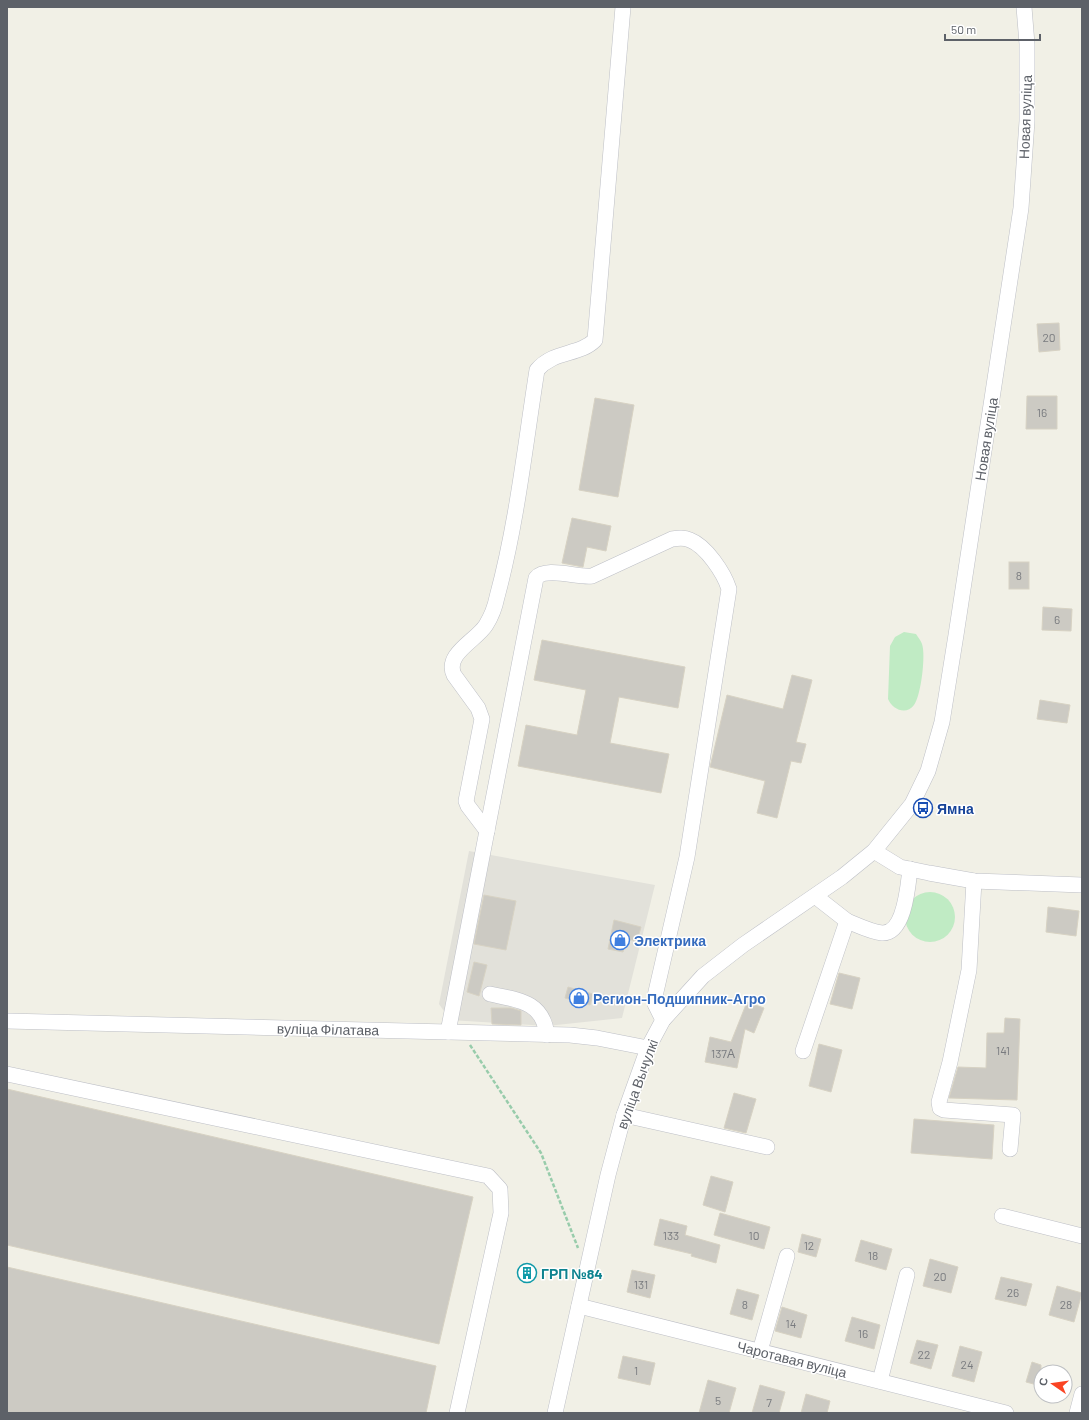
<svg xmlns="http://www.w3.org/2000/svg" width="1089" height="1420" viewBox="0 0 1089 1420" font-family="Barlow,sans-serif">
<rect width="100%" height="100%" fill="#f1f0e6"/>
<polygon fill="#e2e1da" points="469,851 655,885 622,1018 547,1026 450,1020 439,1004"/>
<g fill="#c0ebc4">
<path d="M904,632l12,2c2,3 5,7 6,10 4,11 -1,52 -8,61 -8,11 -22,4 -26,-6l2,-53 5,-9z"/>
<circle cx="930" cy="917" r="25"/>
</g>
<g fill="#cccac3" stroke="#d7d2c3">
<polygon points="1059,323 1060,350 1039,352 1037,324"/>
<polygon points="1027,396 1057,396 1057,429 1026,429"/>
<polygon points="595,398 634,405 618,497 579,490"/>
<polygon points="572,518 611,526 606,551 587,547 583,567 562,563"/>
<rect x="1009" y="562" width="20" height="27"/>
<polygon points="1043,607 1072,609 1071,631 1042,630"/>
<polygon points="542,640 685,667 678,708 619,697 610,743 669,754 661,793 518,766 526,725 577,735 586,690 534,680"/>
<polygon points="792,675 812,680 796,742 806,744 801,763 791,761 777,818 757,813 765,781 710,767 727,695 783,709"/>
<polygon points="1040,700 1070,705 1067,723 1037,719"/>
<polygon points="484,895 516,901 506,950 474,944"/>
<polygon points="1048,907 1079,911 1076,936 1046,932"/>
<polygon points="614,920 641,927 637,941 627,939 623,952 608,949"/>
<polygon points="474,962 487,965 479,996 467,992"/>
<polygon points="839,973 860,978 852,1009 830,1004"/>
<polygon points="568,987 593,994 590,1005 565,998"/>
<polygon points="747,1002 764,1008 754,1033 745,1029 737,1068 705,1062 710,1037 731,1042"/>
<polygon points="491,1008 511,1008 521,1011 521,1025 492,1024"/>
<polygon points="1005,1018 1020,1019 1017,1100 949,1098 958,1067 986,1068 987,1033 1004,1033"/>
<polygon points="819,1044 842,1050 831,1092 809,1086"/>
<polygon points="7,1089 473,1197 439,1344 7,1245"/>
<polygon points="734,1093 756,1099 746,1133 724,1128"/>
<polygon points="914,1119 994,1125 992,1159 911,1153"/>
<polygon points="711,1176 733,1182 725,1212 703,1205"/>
<polygon points="720,1213 770,1227 764,1249 714,1235"/>
<polygon points="660,1219 687,1226 685,1235 720,1245 716,1263 691,1256 692,1254 654,1245"/>
<polygon points="802,1234 821,1239 816,1257 798,1252"/>
<polygon points="861,1240 892,1249 886,1270 855,1261"/>
<polygon points="930,1259 958,1267 951,1293 923,1286"/>
<polygon points="7,1267 436,1366 426,1413 7,1413"/>
<polygon points="632,1270 655,1275 650,1298 627,1292"/>
<polygon points="1001,1277 1032,1284 1026,1306 995,1299"/>
<polygon points="1057,1286 1082,1293 1074,1322 1049,1315"/>
<polygon points="737,1289 759,1295 752,1320 730,1314"/>
<polygon points="782,1307 807,1315 801,1338 775,1331"/>
<polygon points="852,1317 880,1325 874,1349 845,1341"/>
<polygon points="917,1340 938,1345 931,1369 910,1363"/>
<polygon points="960,1346 982,1352 974,1382 952,1376"/>
<polygon points="623,1356 655,1363 650,1385 618,1378"/>
<polygon points="1032,1362 1041,1365 1041,1386 1026,1382"/>
<polygon points="708,1380 736,1388 729,1413 699,1413"/>
<polygon points="760,1385 785,1392 779,1413 752,1413"/>
<polygon points="806,1394 830,1401 827,1413 801,1413"/>
</g>
<g fill="none" stroke-linecap="round" stroke-linejoin="round">
<g stroke="#bdbfc6" stroke-width="16">
<g id="minor">
<path d="M487,831l-19,-25 -2,-5 16,-82 -4,-11 -24,-33c-10,-21 23,-35 32,-50 5,-8 9,-18 11,-28 20,-74 28,-151 40,-227 17,-20 42,-14 58,-30l28,-333"/>
<polyline points="874,851 900,867 929,873 974,881 1082,885"/>
<polyline points="974,881 969,970 950,1062 939,1102 940,1108 944,1110 1013,1115 1010,1149"/>
<path d="M847,921c10,4 24,11 35,12 23,1 26,-48 28,-64"/>
<path d="M490,994c28,6 53,7 57,41"/>
<polyline points="7,1021 570,1035 597,1038 648,1048"/>
<path d="M448,1032l88,-454c10,-12 41,0 56,-2l80,-37c6,-1 12,-2 18,1 16,6 34,33 39,49l-42,268 -32,139v8l8,16"/>
<polyline points="803,1051 847,921 815,896"/>
<polyline points="7,1074 488,1176 500,1189 501,1213 457,1413"/>
<polyline points="624,1115 767,1147"/>
<polyline points="1002,1216 1082,1236"/>
<polyline points="579,1306 1006,1413"/>
<polyline points="760,1351 787,1256"/>
<polyline points="880,1381 907,1275"/>
<polyline points="555,1413 608,1175 624,1115 648,1048 663,1020 703,976 743,945 842,877 874,851 912,804 928,771 942,722 956,635 1021,208 1027,121 1027,44 1024,7"/>
<polyline points="1077,1413 1082,1394"/>
</g>
</g>
<polyline stroke="#98ccab" stroke-width="2.5" stroke-dasharray="4 2" stroke-linecap="butt" points="470,1045 541,1153 578,1248"/>
<use href="#minor" stroke="#fff" stroke-width="15"/>
</g>
<defs>
<g id="bus-ring" transform="scale(1)"><circle r="9.5" fill="#fff" stroke="#1a4fb4" stroke-width="1.5"/><path d="M-5-6H5V4H4V6H2V4H-2V6H-4V4H-5ZM-3.5-4V0h7V-4ZM-3.5 1.2v1.5H-2V1.2ZM2 1.2v1.5H3.5V1.2Z" fill="#1a4fb4"/></g>
<g id="shop-ring" transform="scale(1)"><circle r="9.5" fill="#fff" stroke="#3f7fe0" stroke-width="1.5"/><path d="M-5-2.5h2.3a2.7 3.5 0 0 1 5.4 0H5L5.5 6h-11ZM-1.5-2.5h3a1.5 2.3 0 0 0-3 0Z" fill="#3f7fe0"/></g>
<g id="building-ring" transform="scale(1)"><circle r="9.5" fill="#fff" stroke="#0f9aa8" stroke-width="1.5"/><path d="M-4-6H4V6H1V3H-1V6H-4ZM-2.5-4.3h1.7v1.8h-1.7ZM.8-4.3h1.7v1.8H.8ZM-2.5-1h1.7V.8h-1.7ZM.8-1h1.7V.8H.8Z" fill="#0f9aa8"/></g>
</defs>
<g fill-rule="evenodd">
<use href="#bus-ring" x="923" y="808"/>
<use href="#shop-ring" x="620" y="940"/>
<use href="#shop-ring" x="579" y="998"/>
<use href="#building-ring" x="527" y="1273"/>
</g>
<g text-anchor="middle" dominant-baseline="central" stroke-width="3" stroke-linejoin="round" paint-order="stroke">
<g font-size="12" fill="#797b7f">
<text x="1049" y="337">20</text>
<text x="1042" y="412">16</text>
<text x="1019" y="575">8</text>
<text x="1057" y="619">6</text>
<text x="1003" y="1050">141</text>
<text x="723" y="1053">137А</text>
<text x="671" y="1235">133</text>
<text x="754" y="1235">10</text>
<text x="809" y="1245">12</text>
<text x="873" y="1255">18</text>
<text x="940" y="1276">20</text>
<text x="641" y="1284">131</text>
<text x="1013" y="1292">26</text>
<text x="745" y="1304">8</text>
<text x="1066" y="1304">28</text>
<text x="791" y="1323">14</text>
<text x="863" y="1333">16</text>
<text x="924" y="1354">22</text>
<text x="967" y="1364">24</text>
<text x="636" y="1370">1</text>
<text x="718" y="1400">5</text>
<text x="769" y="1402">7</text>
</g>
<g font-size="14" fill="#5d6168" stroke="#fff">
<text transform="translate(1025 117) rotate(-88)">Новая вуліца</text>
<text transform="translate(986 439) rotate(-81)">Новая вуліца</text>
<text transform="translate(328 1029) rotate(1)">вуліца Філатава</text>
<text transform="translate(637 1084) rotate(-70)">вуліца Вычулкі</text>
<text transform="translate(792 1359) rotate(14)">Чаротавая вуліца</text>
</g>
<g font-size="14" font-weight="bold" fill="#164399" stroke="#fff" text-anchor="start">
<text x="937" y="808">Ямна</text>
</g>
<g font-size="14" font-weight="bold" fill="#366cbe" stroke="#fff" text-anchor="start">
<text x="634" y="940">Электрика</text>
<text x="593" y="998">Регион-Подшипник-Агро</text>
</g>
<g font-size="14" font-weight="bold" fill="#0d838f" stroke="#fff" text-anchor="start">
<text x="541" y="1273">ГРП №84</text>
</g>
</g>
<rect width="1089" height="1420" fill="none" stroke="#5d6168" stroke-width="16"/>
<g transform="translate(1053 1384) rotate(283)"><circle r="19" fill="#ffffff" stroke="#bec0c3"/>
<path d="M0-3L7 15L0 10L-7 15Z" fill="#fa4423"/>
<text y="-6" font-size="11" font-weight="bold" text-anchor="middle" fill="#5d6168">С</text>
</g>
<path d="M945 34v6h95v-6" fill="none" stroke="#5d6168" stroke-width="2"/>
<text x="951" y="34" font-size="12" fill="#5d6168" stroke="#ffffff" stroke-width="3" paint-order="stroke">50 m</text>
</svg>
